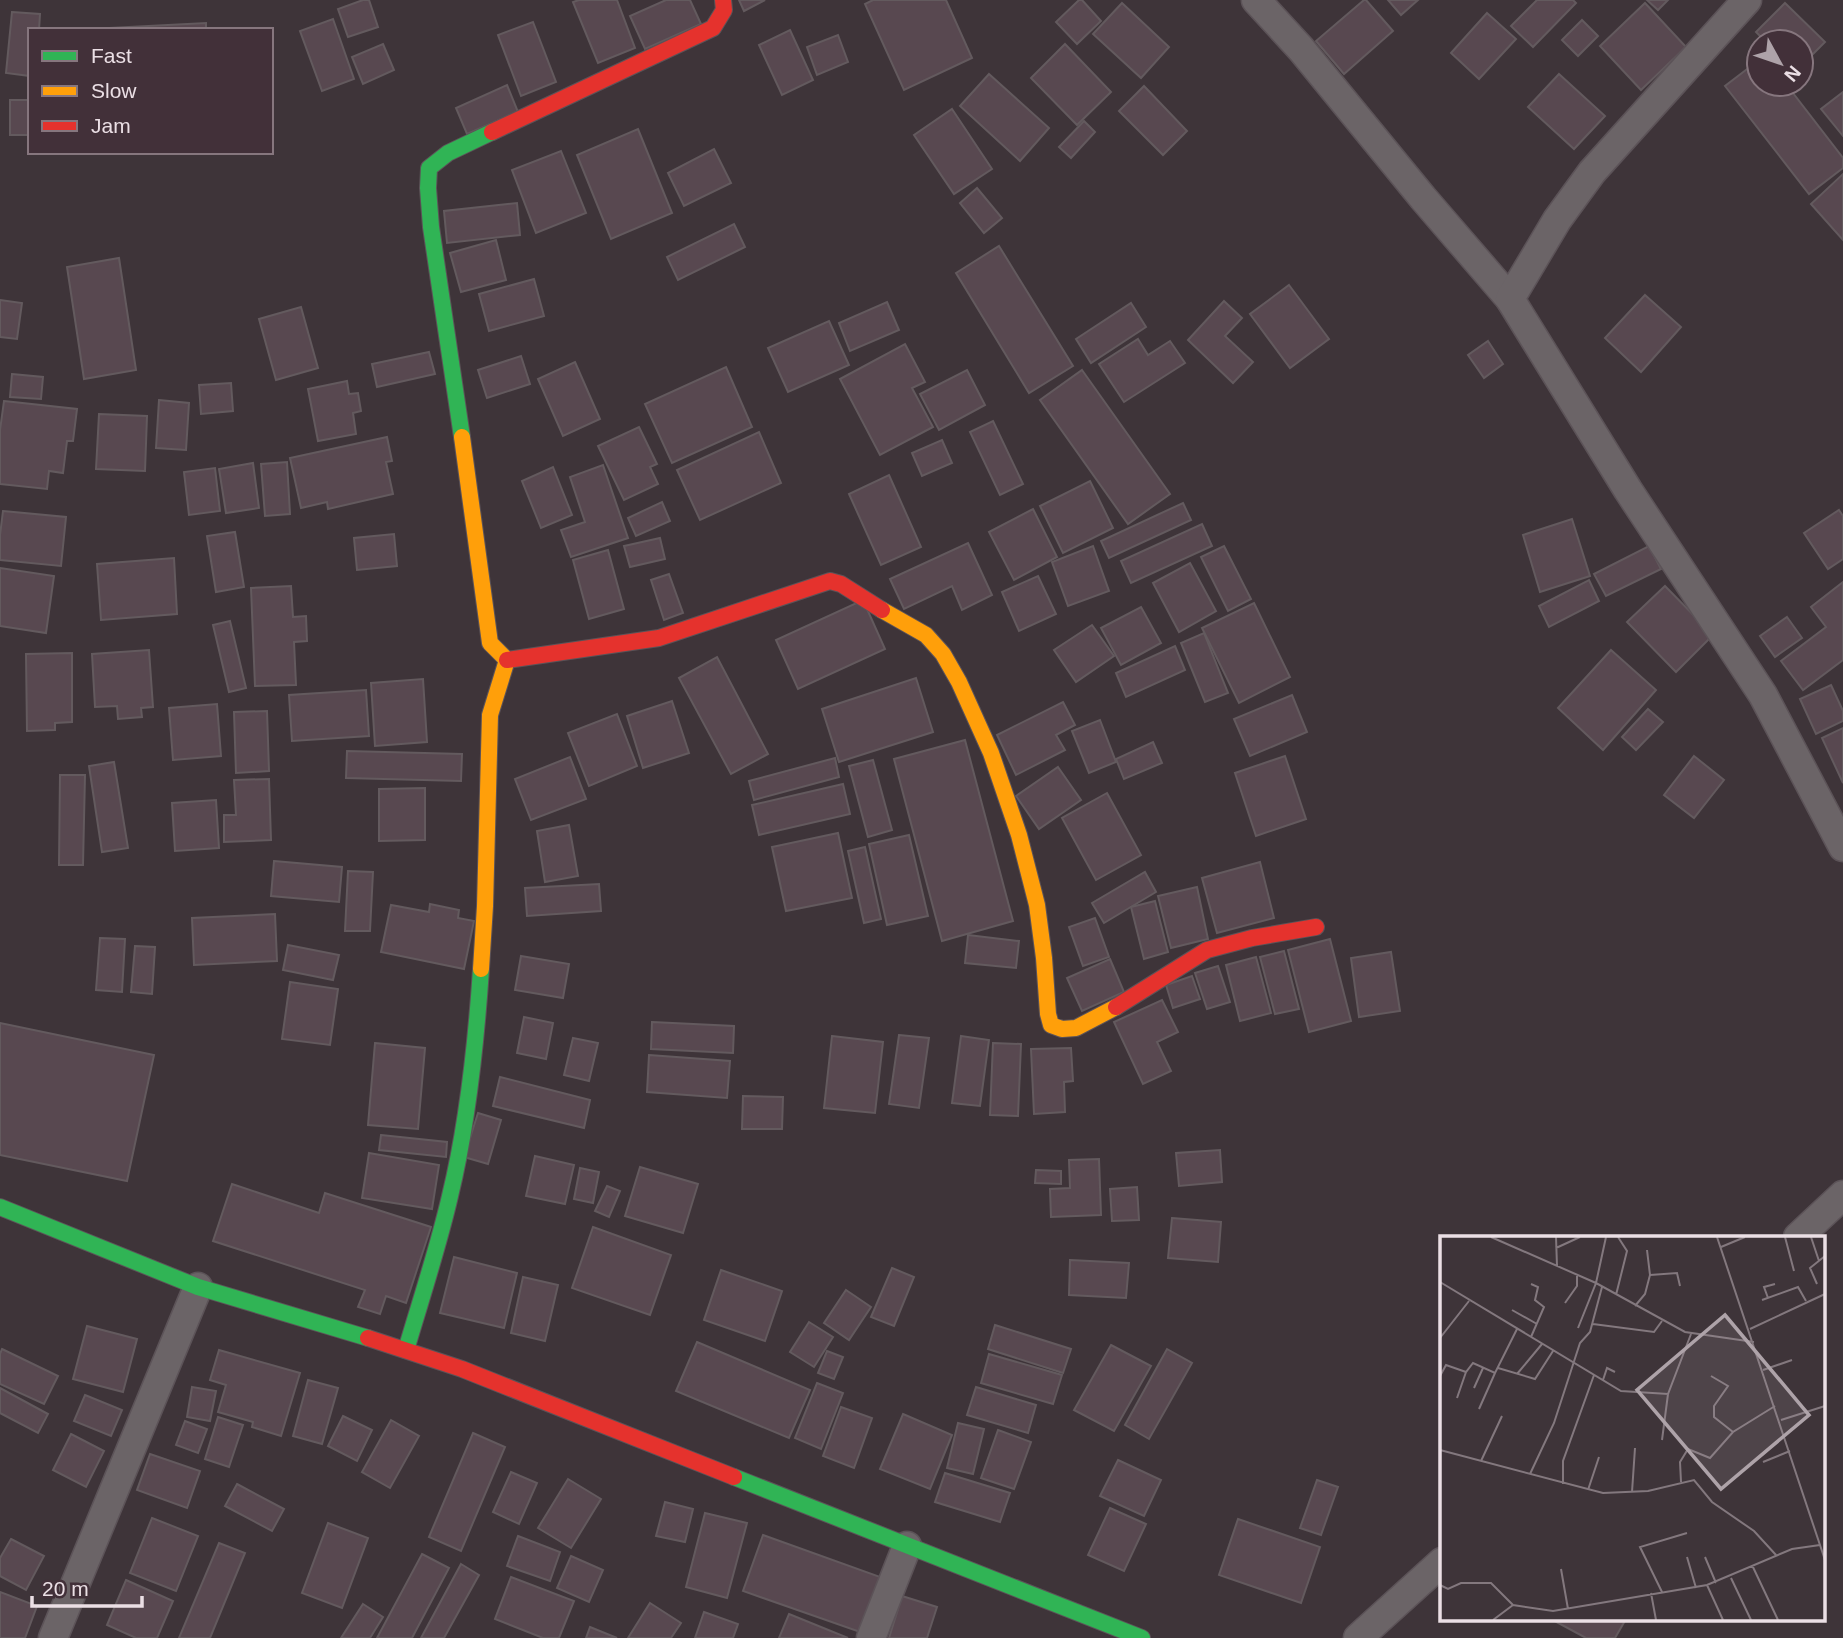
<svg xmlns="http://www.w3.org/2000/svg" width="1843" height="1638" viewBox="0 0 1843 1638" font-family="Arial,sans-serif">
<rect width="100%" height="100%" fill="#3e3439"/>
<g fill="#584850" stroke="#635a5e" stroke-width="2">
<polygon points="363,0 369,0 378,27 348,37 338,9"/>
<polygon points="579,0 617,0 635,48 598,63 573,2"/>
<polygon points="666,0 690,0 701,24 645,49 630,16"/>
<polygon points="739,0 765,0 744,11"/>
<polygon points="873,0 946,0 972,58 904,90 865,4"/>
<polygon points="1079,0 1082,0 1101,21 1077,44 1056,22"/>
<polygon points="1364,0 1366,0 1393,31 1344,74 1316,41"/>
<polygon points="1388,0 1418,0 1401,15"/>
<polygon points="1537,0 1573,0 1576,3 1533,47 1511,26"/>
<polygon points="1647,0 1668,0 1658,10"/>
<polygon points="1122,3 1169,47 1141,78 1093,34"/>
<polygon points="1645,3 1686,47 1641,90 1600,46"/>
<polygon points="1785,3 1825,42 1801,66 1801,42 1766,42 1756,32"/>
<polygon points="12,12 40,14 39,30 30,30 30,76 6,73"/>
<polygon points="1487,13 1516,39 1479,79 1451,53"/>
<polygon points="333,19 354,79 322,91 300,31"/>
<polygon points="1582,20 1598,36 1578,56 1562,40"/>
<polygon points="533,22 556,82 521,96 498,35"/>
<polygon points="206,23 206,30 110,30 110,28"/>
<polygon points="790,30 813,80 782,95 759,45"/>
<polygon points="838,35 848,62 817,75 807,47"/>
<polygon points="383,44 394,70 363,84 352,57"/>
<polygon points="1065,44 1111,92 1077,125 1031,78"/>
<polygon points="1759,60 1759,84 1786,84 1843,158 1843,168 1809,194 1725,86"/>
<polygon points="989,74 1049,128 1020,161 960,106"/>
<polygon points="1559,74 1605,116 1574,149 1528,107"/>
<polygon points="507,85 518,112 467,134 456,108"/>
<polygon points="1144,86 1187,131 1163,155 1119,111"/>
<polygon points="1843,92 1843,136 1821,109"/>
<rect x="10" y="100" width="20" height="35"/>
<polygon points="952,109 992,169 954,194 914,135"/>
<polygon points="1084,121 1095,132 1071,158 1059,147"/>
<polygon points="638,129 672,213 611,239 577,155"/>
<polygon points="714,149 731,183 684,206 668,173"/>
<polygon points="561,151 586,213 536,233 512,170"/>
<polygon points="1843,174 1843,240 1811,204"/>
<polygon points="977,188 1002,218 984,233 960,203"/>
<polygon points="517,203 520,235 447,243 444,211"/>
<polygon points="734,224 745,247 678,280 667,257"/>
<polygon points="496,240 506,280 461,292 450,253"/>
<polygon points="999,246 1073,366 1029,393 956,273"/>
<polygon points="119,258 136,370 84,379 67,267"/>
<polygon points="534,279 544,316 489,331 479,294"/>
<polygon points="1289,285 1329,339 1290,368 1250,314"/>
<polygon points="1645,295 1681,327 1641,372 1605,338"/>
<polygon points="0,300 22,303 17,339 0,337"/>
<polygon points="1224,301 1242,318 1225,336 1253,362 1233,383 1188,340"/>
<polygon points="887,302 899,330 850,351 839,323"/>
<polygon points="1131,303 1146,327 1091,363 1076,339"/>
<polygon points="301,307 318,368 276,380 259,319"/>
<polygon points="829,321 849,365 788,392 768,348"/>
<polygon points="1138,339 1148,355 1170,341 1185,363 1124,402 1099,364"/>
<polygon points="1488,341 1503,364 1484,378 1468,355"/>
<polygon points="905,344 925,382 912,388 933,427 880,455 840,379"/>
<polygon points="429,352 435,374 377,387 372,364"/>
<polygon points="521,356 530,384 487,398 478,370"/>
<polygon points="575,362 600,419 563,436 538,379"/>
<polygon points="726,367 752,427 672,463 645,404"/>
<polygon points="967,370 985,405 939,430 920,394"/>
<polygon points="1082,370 1170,494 1128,524 1040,400"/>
<polygon points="12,374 43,377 41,399 10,397"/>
<polygon points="347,381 349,394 358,393 361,411 353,413 356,434 318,441 308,389"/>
<polygon points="231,383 233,411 201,414 199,385"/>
<polygon points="159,400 189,403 186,450 156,448"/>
<polygon points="4,401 77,409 73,441 67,441 63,473 49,471 47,489 0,484 0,430"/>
<polygon points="99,414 147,416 145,471 96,469"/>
<polygon points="993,421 1023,484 1000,495 970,432"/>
<polygon points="639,427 657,464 650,467 658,484 624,500 598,446"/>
<polygon points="759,432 781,483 700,520 677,470"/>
<polygon points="387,437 392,461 386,462 393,494 328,509 327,502 301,508 290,458"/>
<polygon points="942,440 952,463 922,476 912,453"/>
<polygon points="287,462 290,514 265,516 261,464"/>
<polygon points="253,463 259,508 226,513 219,469"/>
<polygon points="603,465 628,538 571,557 561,530 585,522 570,477"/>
<polygon points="553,467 572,515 541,528 522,481"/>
<polygon points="215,468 220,511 189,515 184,472"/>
<polygon points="889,475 921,547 881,565 849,494"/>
<polygon points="1090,481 1113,528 1063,553 1040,506"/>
<polygon points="662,502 670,521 636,536 628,518"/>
<polygon points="1183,503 1191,520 1109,558 1101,541"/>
<polygon points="1033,509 1057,557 1014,580 989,532"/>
<polygon points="1839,510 1843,516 1843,559 1828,569 1804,533"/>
<polygon points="3,511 66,517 61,566 0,560 0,535"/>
<polygon points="1572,519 1590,576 1540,592 1523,535"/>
<polygon points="1202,524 1212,546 1131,583 1121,561"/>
<polygon points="235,532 244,587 216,592 207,536"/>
<polygon points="394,534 397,566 357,570 354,538"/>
<polygon points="660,538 665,559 630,567 624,546"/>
<polygon points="968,543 992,595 962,610 952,586 904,609 890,579"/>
<polygon points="1093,546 1109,591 1068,606 1052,562"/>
<polygon points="1224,546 1251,599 1228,611 1201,557"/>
<polygon points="1649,546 1661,569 1606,596 1594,574"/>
<polygon points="608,550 624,609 589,619 573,560"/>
<polygon points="174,558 177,614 101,620 97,564"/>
<polygon points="1190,563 1216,611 1179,632 1153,583"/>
<polygon points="0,568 54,576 46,633 0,626"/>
<polygon points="669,574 683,613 664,620 651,580"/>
<polygon points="1038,576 1056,614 1019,631 1002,592"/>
<polygon points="1589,580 1599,601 1549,627 1539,606"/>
<polygon points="1843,582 1843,660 1803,690 1781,661 1826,627 1811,607"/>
<polygon points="291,586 293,617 306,616 307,641 294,642 296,685 255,686 251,588"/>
<polygon points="1665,586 1713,635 1676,672 1627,622"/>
<polygon points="863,600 885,649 798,689 776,640"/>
<polygon points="1254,603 1290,677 1239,703 1202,628"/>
<polygon points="1141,607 1161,643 1121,665 1101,628"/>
<polygon points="1787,617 1802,638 1775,657 1760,636"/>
<polygon points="230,621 246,688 229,692 213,625"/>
<polygon points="1092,625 1114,656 1076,682 1054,650"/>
<polygon points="1204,633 1228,693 1205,702 1181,643"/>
<polygon points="1175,646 1185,670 1126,697 1116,673"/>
<polygon points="149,650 153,707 141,708 142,717 118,719 117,706 95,707 92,654"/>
<polygon points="1611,650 1656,690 1603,750 1558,708"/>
<polygon points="72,653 72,722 55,723 55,730 27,731 26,654"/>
<polygon points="717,657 768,754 731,774 679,678"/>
<polygon points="916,678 933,732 839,762 822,709"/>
<polygon points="423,679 427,742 375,746 371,683"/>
<polygon points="1831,685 1843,711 1843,721 1816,734 1800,699"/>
<polygon points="366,690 369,736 292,741 289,695"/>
<polygon points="1292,695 1307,732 1250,756 1234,719"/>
<polygon points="672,701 689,753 643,768 627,716"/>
<polygon points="1063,702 1075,725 1056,735 1065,750 1016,775 997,735"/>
<polygon points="217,704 221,756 173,760 169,708"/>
<polygon points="1648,709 1663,722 1636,750 1622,737"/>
<polygon points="267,711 269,771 236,773 234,712"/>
<polygon points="617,714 637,766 589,786 568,733"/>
<polygon points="1100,720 1116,762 1089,773 1072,731"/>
<polygon points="1843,728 1843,783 1822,738"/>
<polygon points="965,740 1013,921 942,941 894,759"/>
<polygon points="1153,742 1162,763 1124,779 1116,759"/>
<polygon points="347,751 462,754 461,781 346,778"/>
<polygon points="1285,756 1306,819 1256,836 1235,773"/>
<polygon points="1694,756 1724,780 1694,818 1664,795"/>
<polygon points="570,757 586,799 531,820 515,779"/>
<polygon points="835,758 839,777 754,800 749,781"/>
<polygon points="873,760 892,830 868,837 849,766"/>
<polygon points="114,762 128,848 102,852 89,766"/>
<polygon points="1058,767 1081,800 1039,829 1016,796"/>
<polygon points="60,775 85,775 83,865 59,865"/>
<polygon points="269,779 271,840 224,842 224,815 236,815 234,780"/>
<polygon points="843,784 850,814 759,835 752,805"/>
<polygon points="425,788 425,840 379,841 379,789"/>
<polygon points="1107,793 1141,855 1096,880 1062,818"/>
<polygon points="216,800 219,848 175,851 172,803"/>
<polygon points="569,825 578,876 545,882 537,831"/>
<polygon points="838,833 852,898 786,911 772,847"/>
<polygon points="909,835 928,916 887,925 869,844"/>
<polygon points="865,847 881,919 864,923 848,851"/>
<polygon points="274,861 342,867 339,902 271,896"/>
<polygon points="1260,862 1274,918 1217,933 1202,878"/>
<polygon points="348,871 373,872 370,931 345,931"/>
<polygon points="1145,872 1156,892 1104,923 1092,903"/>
<polygon points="599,884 601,911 527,916 525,888"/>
<polygon points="1197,887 1208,939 1171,948 1158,896"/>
<polygon points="1155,901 1168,952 1144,959 1131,907"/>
<polygon points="430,904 459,910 458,918 474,921 464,969 381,952 391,905 429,912"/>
<polygon points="275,914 277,961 194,965 192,918"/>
<polygon points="1095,918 1109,957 1083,966 1069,927"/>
<polygon points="968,935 1019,941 1016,968 965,963"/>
<polygon points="100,938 125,939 122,992 96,990"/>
<polygon points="1330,939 1351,1021 1309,1032 1288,950"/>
<polygon points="288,945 339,955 333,980 283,970"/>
<polygon points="135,946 155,947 152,994 131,992"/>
<polygon points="1284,951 1299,1009 1275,1014 1260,957"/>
<polygon points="1391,952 1400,1011 1359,1017 1351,958"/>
<polygon points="521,956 569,964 563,998 515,990"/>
<polygon points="1256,957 1271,1013 1240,1021 1226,965"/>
<polygon points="1110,959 1124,992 1082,1011 1067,978"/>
<polygon points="1218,966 1230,1002 1207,1009 1195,973"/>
<polygon points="1192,976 1200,999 1173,1008 1166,985"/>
<polygon points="290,982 338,989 330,1045 282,1039"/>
<polygon points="1162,1000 1178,1032 1157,1042 1171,1071 1143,1084 1114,1022"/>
<polygon points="524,1017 553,1023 546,1059 517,1053"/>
<polygon points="652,1022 734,1026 733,1053 651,1049"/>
<polygon points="0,1023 154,1055 127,1181 0,1155"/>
<polygon points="899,1035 929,1038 919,1108 889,1104"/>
<polygon points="832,1036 883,1042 875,1113 824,1108"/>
<polygon points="961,1036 989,1040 980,1106 952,1103"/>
<polygon points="573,1038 598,1043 589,1081 564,1075"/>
<polygon points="375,1043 425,1048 418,1129 368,1125"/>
<polygon points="993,1043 1021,1044 1018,1116 990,1115"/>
<polygon points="1071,1048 1073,1081 1064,1082 1065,1112 1034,1114 1031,1049"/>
<polygon points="649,1055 730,1061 727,1098 647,1092"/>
<polygon points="500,1077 590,1100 584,1128 493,1106"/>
<polygon points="743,1096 783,1097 782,1129 742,1129"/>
<polygon points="478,1113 501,1120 488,1164 464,1157"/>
<polygon points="381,1135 447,1142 446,1157 379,1150"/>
<polygon points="1220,1150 1222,1182 1179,1186 1176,1153"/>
<polygon points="369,1153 439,1165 432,1209 362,1198"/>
<polygon points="535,1156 574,1165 565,1204 526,1196"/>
<polygon points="1099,1159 1101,1215 1051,1217 1050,1189 1070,1188 1069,1160"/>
<polygon points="640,1167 698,1184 683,1233 625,1216"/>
<polygon points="580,1168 599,1172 593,1203 574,1199"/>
<polygon points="1036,1170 1061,1171 1061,1184 1035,1183"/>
<polygon points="232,1184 319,1213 325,1193 431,1227 406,1303 386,1296 380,1314 358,1307 365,1290 213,1241"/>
<polygon points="607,1186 620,1191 609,1217 595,1211"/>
<polygon points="1137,1187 1139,1220 1112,1221 1110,1189"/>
<polygon points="1172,1218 1221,1222 1218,1262 1168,1258"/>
<polygon points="593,1227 671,1255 650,1315 572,1288"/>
<polygon points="454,1257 517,1273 504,1328 440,1313"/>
<polygon points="1070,1260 1129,1263 1126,1298 1069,1295"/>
<polygon points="892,1268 914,1277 894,1326 871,1317"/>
<polygon points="721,1270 782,1291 765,1341 704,1320"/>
<polygon points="523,1277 558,1285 545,1341 511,1333"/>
<polygon points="846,1290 871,1307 849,1340 824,1323"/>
<polygon points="809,1322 833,1337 814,1367 790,1352"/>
<polygon points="995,1325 1071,1349 1063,1373 988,1349"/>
<polygon points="87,1326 137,1339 123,1392 73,1379"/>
<polygon points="697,1342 810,1390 789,1438 676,1391"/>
<polygon points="1111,1345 1151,1366 1114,1431 1074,1410"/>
<polygon points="2,1349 58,1376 44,1404 0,1384 0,1354"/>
<polygon points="1167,1349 1192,1363 1149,1439 1125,1425"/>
<polygon points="219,1350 300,1373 281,1436 252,1427 253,1422 218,1412 226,1385 210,1380"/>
<polygon points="827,1351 843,1357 834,1379 818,1373"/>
<polygon points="989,1354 1062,1375 1053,1404 981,1383"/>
<polygon points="308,1380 338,1388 322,1444 293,1436"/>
<polygon points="817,1383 843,1393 821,1449 795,1438"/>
<polygon points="192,1387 216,1391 210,1421 187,1417"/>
<polygon points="976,1387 1036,1405 1028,1433 967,1415"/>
<polygon points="0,1388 48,1414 38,1433 0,1413"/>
<polygon points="85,1395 122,1410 111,1436 74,1421"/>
<polygon points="841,1407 872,1418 854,1468 823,1456"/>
<polygon points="903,1414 952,1435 930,1489 880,1469"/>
<polygon points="343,1416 372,1430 357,1461 328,1446"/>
<polygon points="218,1417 243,1425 229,1467 205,1459"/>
<polygon points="391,1420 419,1436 390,1488 362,1472"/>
<polygon points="185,1421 207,1429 198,1453 176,1445"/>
<polygon points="958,1423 984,1429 973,1474 947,1468"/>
<polygon points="998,1430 1031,1442 1014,1489 981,1478"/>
<polygon points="473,1433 505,1447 461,1551 429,1537"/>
<polygon points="71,1434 104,1451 86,1487 53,1470"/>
<polygon points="150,1454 200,1471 187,1508 137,1490"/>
<polygon points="1118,1460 1161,1480 1144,1516 1100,1496"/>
<polygon points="511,1472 537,1483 519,1524 493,1512"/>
<polygon points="945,1473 1010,1493 1000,1522 935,1502"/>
<polygon points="568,1479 601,1499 571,1548 538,1528"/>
<polygon points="1317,1480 1338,1487 1321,1535 1300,1528"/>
<polygon points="237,1484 284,1509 272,1531 225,1506"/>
<polygon points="665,1502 693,1509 685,1542 656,1536"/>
<polygon points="1110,1508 1146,1524 1124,1571 1088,1555"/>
<polygon points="705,1513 747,1523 727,1598 686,1587"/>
<polygon points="152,1518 198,1536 176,1591 130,1573"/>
<polygon points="1238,1519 1320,1547 1301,1603 1219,1575"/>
<polygon points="328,1523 368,1538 342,1608 302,1593"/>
<polygon points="763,1535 883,1578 863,1633 743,1591"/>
<polygon points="518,1536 560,1552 550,1581 507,1566"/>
<polygon points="11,1539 44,1556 26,1590 0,1576 0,1558"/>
<polygon points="219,1543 245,1553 210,1638 179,1638"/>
<polygon points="422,1554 449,1568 412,1638 377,1638"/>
<polygon points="571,1556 603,1570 589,1602 557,1588"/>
<polygon points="461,1564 479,1575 444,1638 421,1638"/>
<polygon points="511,1577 574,1601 559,1638 543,1638 495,1619"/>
<polygon points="126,1580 173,1601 157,1638 136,1638 107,1625"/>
<polygon points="0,1592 37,1606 25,1638 0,1638"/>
<polygon points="902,1596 937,1607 927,1638 889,1638"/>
<polygon points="650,1603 681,1623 671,1638 628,1638"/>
<polygon points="363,1604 383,1617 370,1638 341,1638"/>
<polygon points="704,1612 738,1624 733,1638 695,1638"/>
<polygon points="789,1614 848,1638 779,1638"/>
<polygon points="1551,1619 1626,1619 1615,1638 1586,1638"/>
<polygon points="590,1627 617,1638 586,1638"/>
</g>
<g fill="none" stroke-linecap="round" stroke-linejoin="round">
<g stroke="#5c5358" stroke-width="31">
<g id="street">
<polyline points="1256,0 1301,49 1423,198 1510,299"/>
<polyline points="1747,0 1592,172 1557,220 1510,299 1628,490 1763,695 1843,847"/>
<polyline points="1798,1237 1843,1195"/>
<polyline points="53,1638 198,1287"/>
<polyline points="871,1638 907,1546"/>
<polyline points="1358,1638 1442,1562"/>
</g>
</g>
<g stroke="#5c5358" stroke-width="18">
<g id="fast">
<polyline points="462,437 431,227 428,188 429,168 448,153 492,132"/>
<polyline points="0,1207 198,1287 368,1338"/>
<path d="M406,1350c15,-51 32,-102 44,-154 18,-74 26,-151 31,-227"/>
<polyline points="734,1477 1142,1638"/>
</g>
</g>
<g stroke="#5c5358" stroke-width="18">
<g id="slow">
<polyline points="462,437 490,643 507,660 490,715 485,906 481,969"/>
<polyline points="882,610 926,635 943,654 959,682 991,753 1019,835 1037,905 1044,958 1048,1014 1051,1025 1062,1029 1076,1028 1116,1007"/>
</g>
</g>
<g stroke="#5c5358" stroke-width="18">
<g id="jam">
<polyline points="492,132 713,28 724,10 723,0"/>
<polyline points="507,660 659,638 830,581 841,584 882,610"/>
<polyline points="1116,1007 1207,950 1252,938 1316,927"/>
<polyline points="368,1338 462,1369 734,1477"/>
</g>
</g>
<use href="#street" stroke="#6b6467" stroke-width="28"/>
<use href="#fast" stroke="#30b455" stroke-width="16"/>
<use href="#slow" stroke="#ff9f0a" stroke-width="16"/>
<use href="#jam" stroke="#e5322d" stroke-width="16"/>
</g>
<g transform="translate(1440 1236)">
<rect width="385" height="385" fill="#3e3439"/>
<path fill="none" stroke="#83787e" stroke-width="2" d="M51,1l105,46 89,49 69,10M116,1l1,29M277,1l108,323M345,1l9,34M371,1l8,24M281,11l24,-10M116,12l24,-11M210,39l27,-2 3,13M0,46l181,109 47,3 23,-60M91,48l7,3 -3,13 9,7 -13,30M377,48l-7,-16 15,-12M176,59l11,-44 -9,-14M328,62l-4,-11 11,-3M322,64l36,-13 8,14M125,67l12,-17v-10M195,70l10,-12 5,-19 -3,-25M72,74l25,14M153,88l61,8 8,-11M138,92l18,-45 10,-46M310,93l75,-35M0,102l29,-37M58,132l37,11 18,-28M323,134l29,-10M77,138l25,-30M0,140l6,-11 20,7 7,-9 22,10 22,-44M271,140l17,10 -14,20v11l19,15M163,144l4,-12 8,4M34,152l9,-20M17,162l9,-26M39,173l16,-36M341,184l44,-14M222,204l6,-46M0,214l163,43 45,-2 46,-11 18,22 42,29 22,24M41,225l21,-45M323,226l27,-11M90,238l24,-51 26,-80 10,-11 12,-45M241,246l-1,-20 8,-13 22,9 23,-26 42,-26M123,248v-23l31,-86M148,254l11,-33M192,256l3,-44M247,321l9,31M265,321l11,26M312,329l26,55M121,333l7,40M291,342l20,42M0,349l8,4 13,-6h30l22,22 40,6 154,-26 85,-36 28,-4M267,349l16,35M222,356l-22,-45 47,-14M211,357l5,27M53,384l20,-15"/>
<path fill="#aea3a9" fill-opacity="0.15" stroke="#aea3a9" stroke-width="3.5" d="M285,79l84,100 -88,74 -84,-99z"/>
<rect width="385" height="385" fill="none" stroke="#ebdfe5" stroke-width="3.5"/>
</g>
<rect x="28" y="28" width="245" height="126" fill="#423039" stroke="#86767e" stroke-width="2"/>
<rect x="42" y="51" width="35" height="10" fill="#30b455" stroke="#86767e" stroke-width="2"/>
<text x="91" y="63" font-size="21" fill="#ebdfe5">Fast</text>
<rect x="42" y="86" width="35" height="10" fill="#ff9f0a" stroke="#86767e" stroke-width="2"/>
<text x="91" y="98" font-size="21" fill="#ebdfe5">Slow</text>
<rect x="42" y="121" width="35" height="10" fill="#e5322d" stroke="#86767e" stroke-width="2"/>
<text x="91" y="133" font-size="21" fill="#ebdfe5">Jam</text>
<g transform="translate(1780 63) rotate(130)"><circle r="33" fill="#423039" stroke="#86767e" stroke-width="2"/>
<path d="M0-5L12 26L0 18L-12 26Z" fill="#aea3a9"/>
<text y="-10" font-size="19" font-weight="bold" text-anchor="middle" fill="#ebdfe5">N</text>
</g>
<path d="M32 1596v10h110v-10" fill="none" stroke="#ebdfe5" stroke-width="3.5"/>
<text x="42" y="1596" font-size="21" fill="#ebdfe5" stroke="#423039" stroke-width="5" paint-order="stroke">20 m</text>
</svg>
